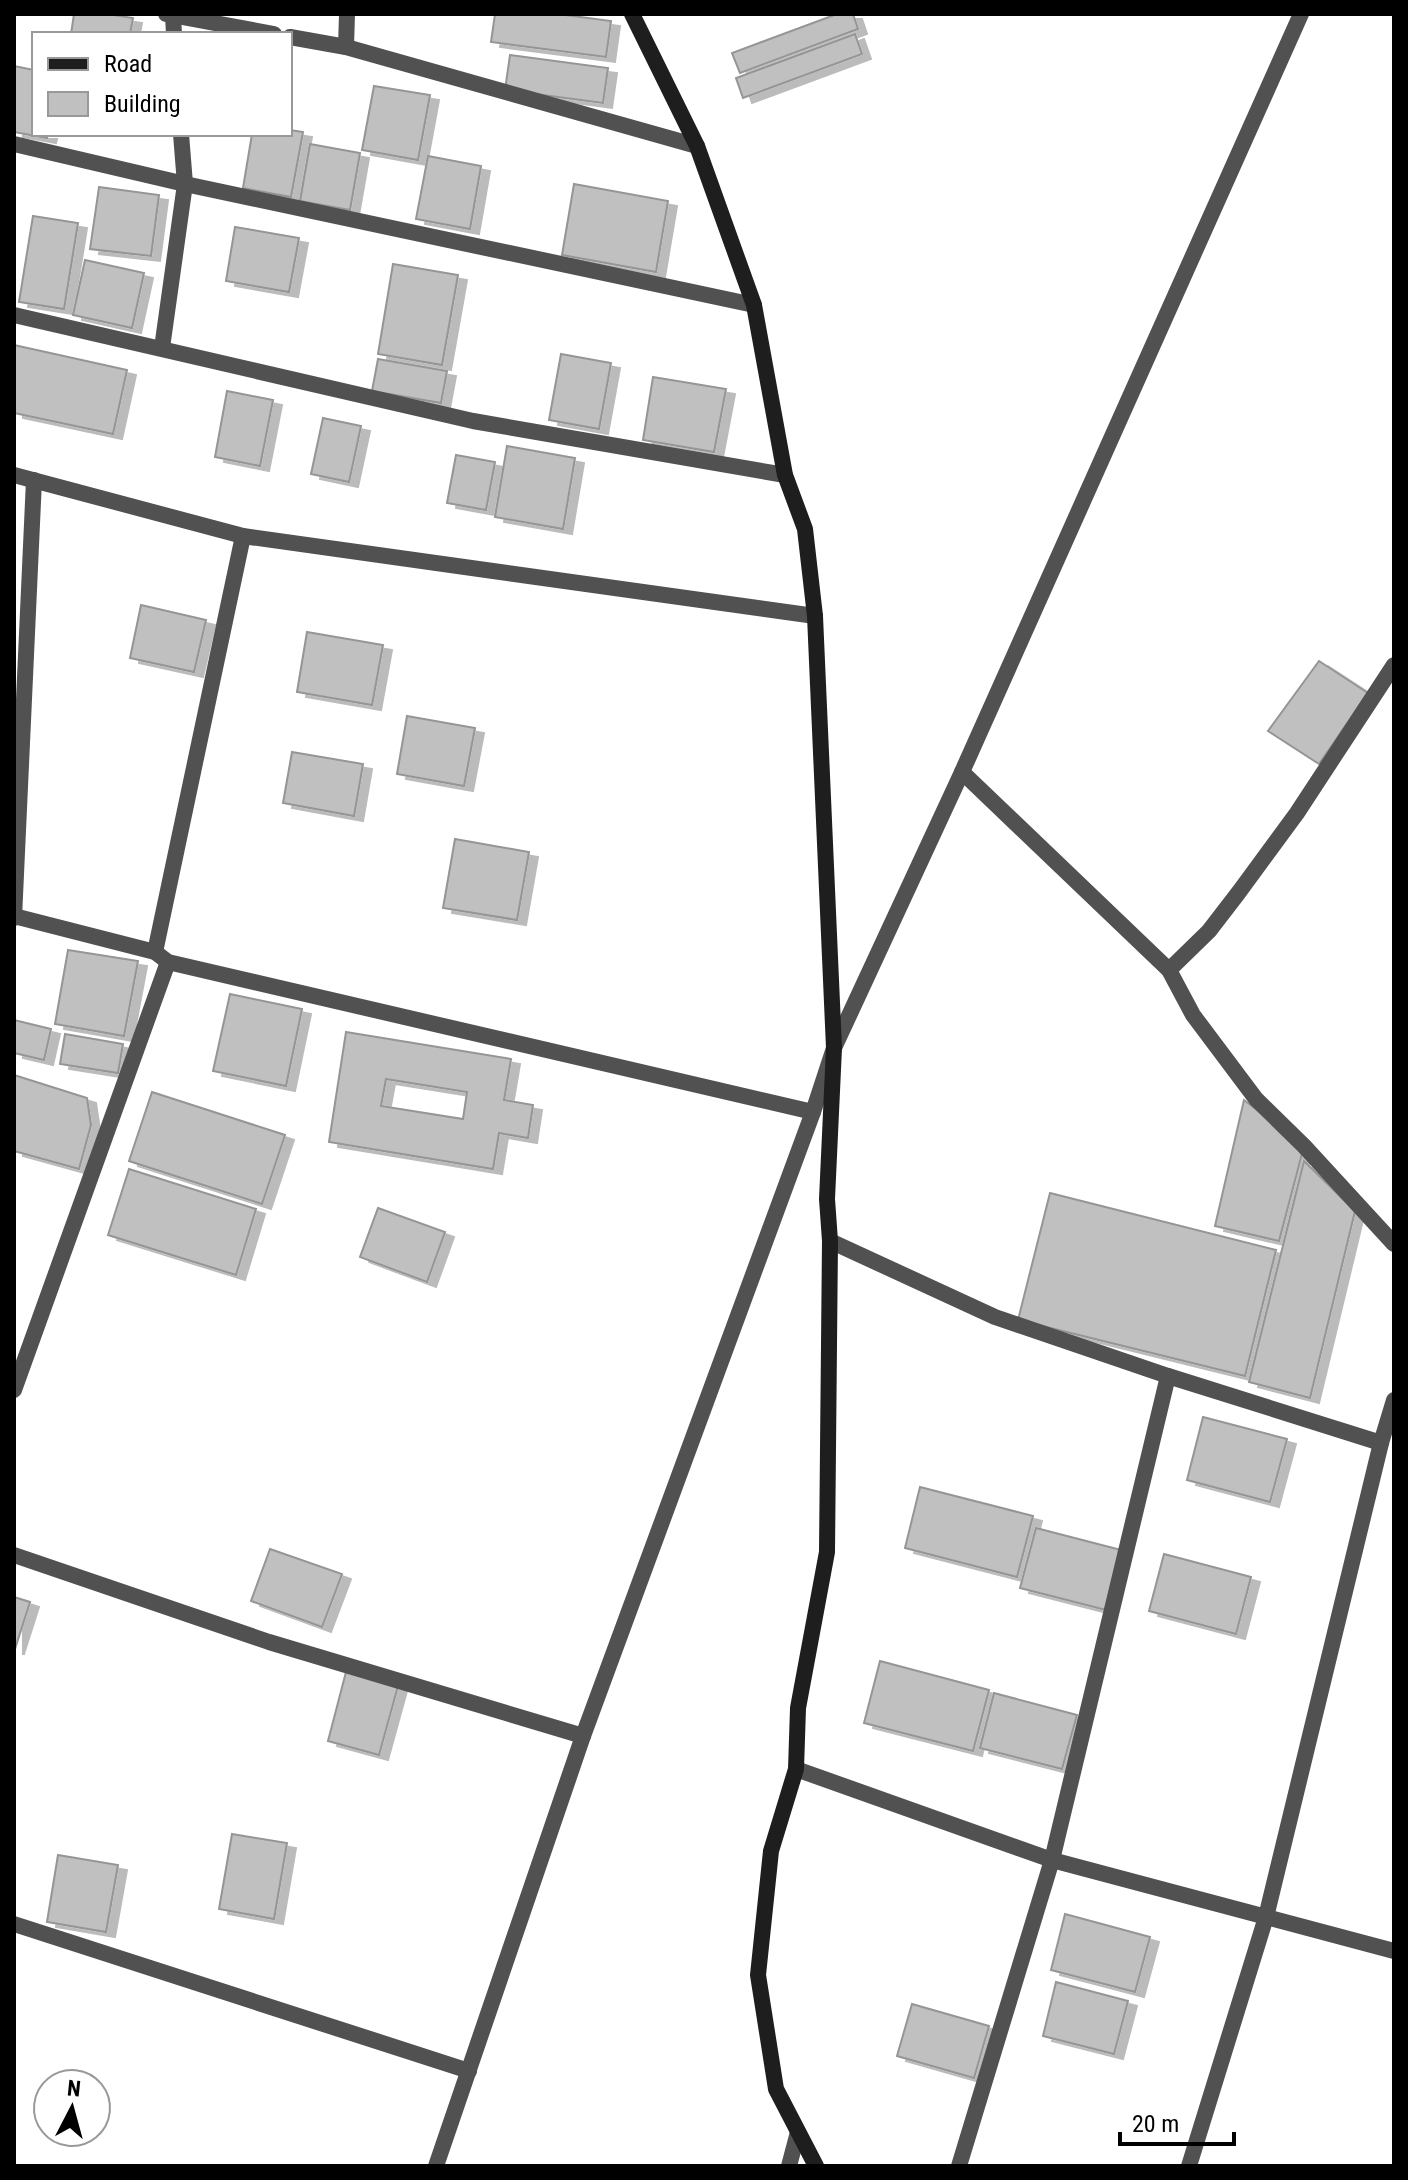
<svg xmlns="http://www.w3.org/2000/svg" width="1408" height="2180" viewBox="0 0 1408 2180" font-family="'Roboto Condensed',sans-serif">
<defs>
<filter id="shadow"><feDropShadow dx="9" dy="5" stdDeviation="0" flood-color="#0004"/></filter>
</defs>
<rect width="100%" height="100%" fill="#fff"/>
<g fill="#c0c0c0" stroke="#959595" stroke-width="2" fill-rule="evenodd" filter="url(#shadow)">
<polygon points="74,14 107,14 133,18 130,34 71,34"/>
<polygon points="495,14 558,14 611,21 606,57 491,42"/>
<polygon points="837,14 853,14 858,29 740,73 732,53"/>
<polygon points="855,34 862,54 743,98 736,78"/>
<polygon points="510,55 608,68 603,103 505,90"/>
<polygon points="14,66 34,70 34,134 48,134 47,138 14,132"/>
<polygon points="374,86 430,95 418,160 362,150"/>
<polygon points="290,130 303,132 291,197 243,188 252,134 290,134"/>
<polygon points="310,144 360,153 350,210 300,201"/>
<polygon points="428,156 481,166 470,229 416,219"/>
<polygon points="574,184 668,201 656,272 562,255"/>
<polygon points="99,187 159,195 151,256 90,249"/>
<polygon points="33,216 78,223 64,309 19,302"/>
<polygon points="235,227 299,238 289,292 226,281"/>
<polygon points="85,260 144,273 132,328 73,315"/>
<polygon points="393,264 458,275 442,365 378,354"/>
<polygon points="14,345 127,370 113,434 14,413"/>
<polygon points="561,354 611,363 599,429 549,420"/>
<polygon points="378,359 447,371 441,403 372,391"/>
<polygon points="653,377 726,389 714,452 643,440"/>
<polygon points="227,391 273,400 260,466 215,457"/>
<polygon points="323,418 361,426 349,482 311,474"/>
<polygon points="507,446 575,458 563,529 495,517"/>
<polygon points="456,455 495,462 486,510 447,503"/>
<polygon points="141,605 206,620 194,672 130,658"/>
<polygon points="307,632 383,645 372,705 297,692"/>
<polygon points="1319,661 1368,693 1319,764 1268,731"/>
<polygon points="407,716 475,728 464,786 397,774"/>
<polygon points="292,752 363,764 354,816 283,803"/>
<polygon points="455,839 529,852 517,920 443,908"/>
<polygon points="68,950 138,961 124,1036 55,1024"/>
<polygon points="230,994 302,1009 286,1086 213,1071"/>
<polygon points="14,1020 51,1029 44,1060 14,1053"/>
<path d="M346,1032l165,27 -7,41 29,5 -5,33 -29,-5 -6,36 -164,-27zM386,1079l81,13 -4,27 -82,-13z"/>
<polygon points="65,1034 123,1044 118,1073 60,1064"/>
<polygon points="14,1075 87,1098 91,1125 79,1169 14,1151"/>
<polygon points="152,1092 285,1135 262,1204 129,1161"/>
<polygon points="1244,1100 1304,1146 1279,1241 1215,1226"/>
<polygon points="1304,1161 1355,1211 1310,1398 1249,1382"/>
<polygon points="129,1169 256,1209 236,1275 108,1235"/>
<polygon points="1050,1193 1276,1250 1245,1376 1018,1320"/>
<polygon points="378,1208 445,1232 427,1282 360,1257"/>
<polygon points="1203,1417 1287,1439 1270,1502 1187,1480"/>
<polygon points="920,1487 1033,1516 1017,1577 905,1548"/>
<polygon points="1036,1528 1121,1550 1106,1610 1020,1588"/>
<polygon points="270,1549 342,1574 322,1627 251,1601"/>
<polygon points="1164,1554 1251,1577 1236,1634 1149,1611"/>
<polygon points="14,1597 30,1602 15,1649 14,1649"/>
<polygon points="880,1661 989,1690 973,1751 864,1723"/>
<polygon points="346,1672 398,1686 379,1755 328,1741"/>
<polygon points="994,1693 1077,1715 1062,1769 980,1748"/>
<polygon points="232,1834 287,1843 274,1919 219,1909"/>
<polygon points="58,1855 118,1865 106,1932 47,1922"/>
<polygon points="1065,1914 1150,1937 1135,1992 1051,1970"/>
<polygon points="1056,1982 1128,2001 1114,2054 1043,2036"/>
<polygon points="912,2004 989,2026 974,2078 897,2056"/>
</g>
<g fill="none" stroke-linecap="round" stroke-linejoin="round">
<g stroke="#515151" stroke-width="16">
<polyline points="166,14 274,34"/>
<polyline points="173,16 174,34"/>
<polyline points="290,37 346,47 697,146"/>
<polyline points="346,47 347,14"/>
<polyline points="14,144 185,184 754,305"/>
<polyline points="14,315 473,421 785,475"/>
<polyline points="162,348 185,184 181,134"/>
<polyline points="14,475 243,536 815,616"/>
<polyline points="962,772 1169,970 1193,1015 1256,1099 1304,1146 1394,1244"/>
<polyline points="14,916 155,952 168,962 813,1112"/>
<polyline points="14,918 34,480"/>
<polyline points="155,952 243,536"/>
<polyline points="1169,970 1209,931 1239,892 1297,813 1394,665"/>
<polyline points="830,1241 995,1317 1168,1376 1381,1443"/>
<polyline points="14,1390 168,962"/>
<polyline points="14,1555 269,1642 583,1736"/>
<polyline points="796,1769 1052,1860 1394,1951"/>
<polyline points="14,1924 469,2071"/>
<polyline points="436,2166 583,1736 813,1112 834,1048 962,772 1301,14"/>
<polyline points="789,2166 798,2132"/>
<polyline points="959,2166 1052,1860 1168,1376"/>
<polyline points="1189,2166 1266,1917 1381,1443 1394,1400"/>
</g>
<polyline stroke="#1e1e1e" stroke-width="16" points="632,14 697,146 754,305 785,475 805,529 815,616 834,1048 827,1199 830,1241 827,1552 798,1708 796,1769 771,1851 758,1975 776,2089 816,2166"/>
</g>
<rect width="1408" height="2180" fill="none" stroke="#000000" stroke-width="32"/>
<rect x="32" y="32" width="260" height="104" fill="#ffffff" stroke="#999999" stroke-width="2"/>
<rect x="48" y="58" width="40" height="12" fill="#1e1e1e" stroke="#999999" stroke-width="2"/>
<text x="104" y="72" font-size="24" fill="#000000">Road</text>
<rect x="48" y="92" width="40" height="24" fill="#c0c0c0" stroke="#999999" stroke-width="2"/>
<text x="104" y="112" font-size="24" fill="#000000">Building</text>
<g transform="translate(72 2108) rotate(6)"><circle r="38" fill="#ffffff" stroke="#999999" stroke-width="2"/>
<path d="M0-6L14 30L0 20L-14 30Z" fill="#000000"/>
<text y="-12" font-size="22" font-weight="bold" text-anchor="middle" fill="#000000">N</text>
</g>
<path d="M1120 2132v12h114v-12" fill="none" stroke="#000000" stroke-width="4"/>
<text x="1132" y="2132" font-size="24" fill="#000000" stroke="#ffffff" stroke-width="6" paint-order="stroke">20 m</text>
</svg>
